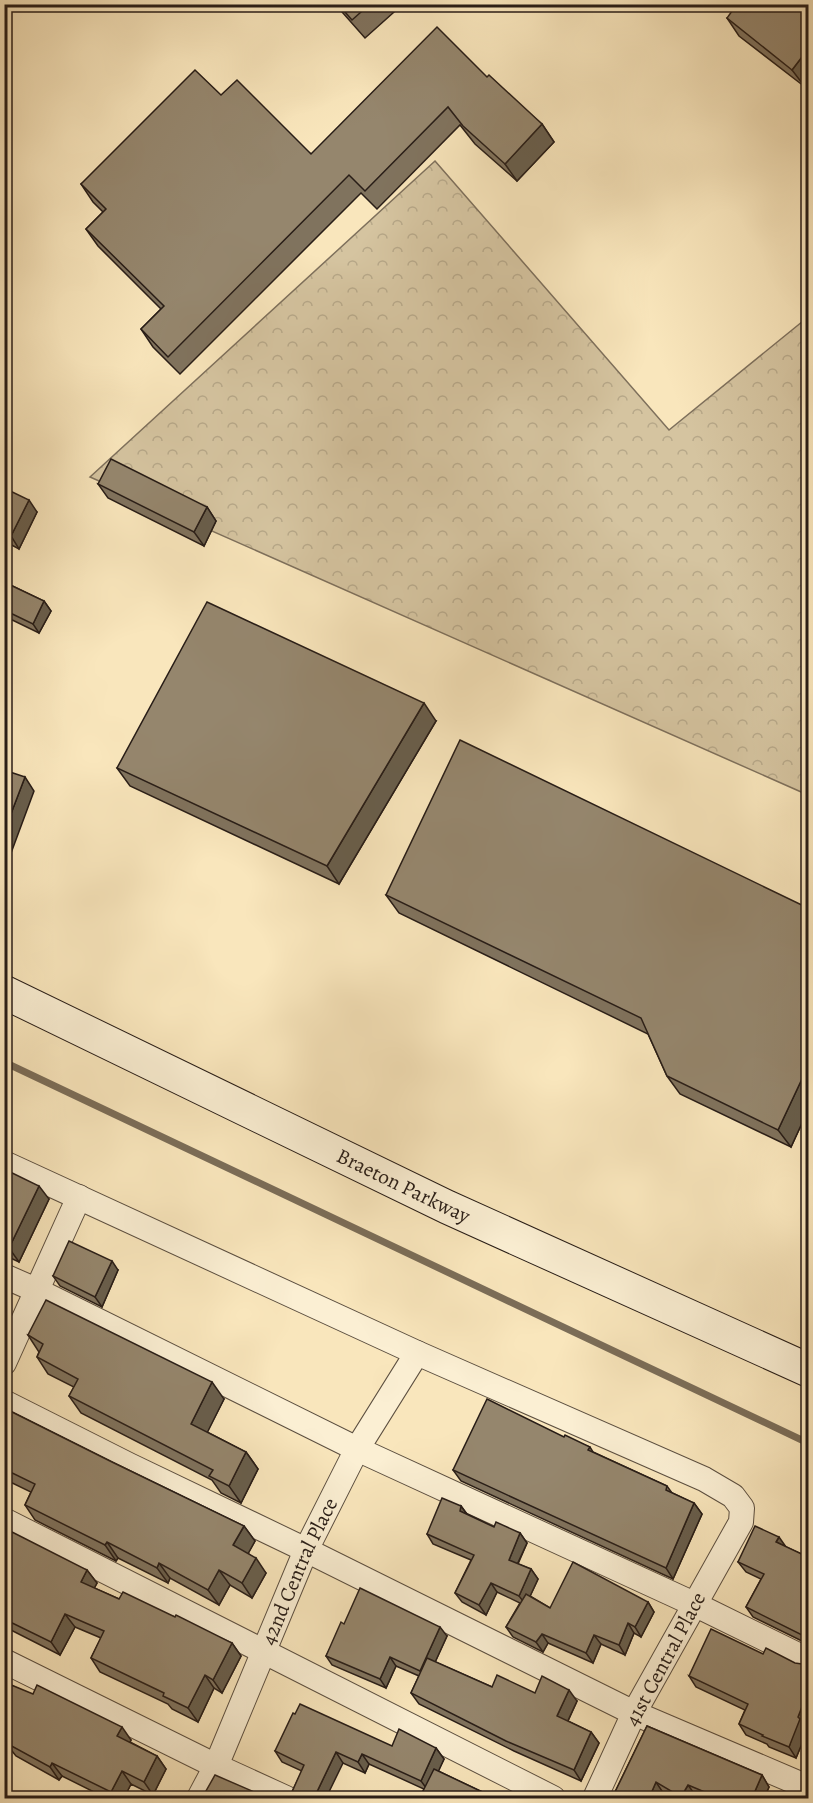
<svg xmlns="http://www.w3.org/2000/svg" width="813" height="1803" viewBox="0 0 813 1803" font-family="Alegreya,serif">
<defs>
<pattern id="forest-crowns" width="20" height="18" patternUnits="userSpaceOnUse" patternTransform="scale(1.5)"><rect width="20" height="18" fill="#d5c4a0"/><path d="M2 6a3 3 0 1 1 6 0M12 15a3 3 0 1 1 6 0" fill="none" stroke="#b7a889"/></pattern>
</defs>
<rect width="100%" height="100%" fill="#f9e6bc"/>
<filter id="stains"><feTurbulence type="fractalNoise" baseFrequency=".00333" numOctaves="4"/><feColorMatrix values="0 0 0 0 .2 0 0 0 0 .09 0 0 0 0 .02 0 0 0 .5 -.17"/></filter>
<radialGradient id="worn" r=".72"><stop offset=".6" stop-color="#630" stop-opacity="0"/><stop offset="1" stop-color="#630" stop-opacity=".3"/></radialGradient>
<polygon fill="url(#forest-crowns)" stroke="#7e705c" stroke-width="1.5" points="435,161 669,430 808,317 808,795 90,477"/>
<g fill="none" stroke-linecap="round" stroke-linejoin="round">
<polyline stroke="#7b6d58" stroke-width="7" points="4,1062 808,1443"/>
<g stroke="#5c4f40" stroke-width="26">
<g id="minor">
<polyline points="4,1163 417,1353 704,1479 733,1496 742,1508 741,1522 634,1713 595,1798"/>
<polyline points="4,1276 36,1290 357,1449 694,1604 808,1660"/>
<polyline points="4,1363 79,1197"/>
<polyline points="4,1402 129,1465 306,1550 634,1713 805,1786"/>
<polyline points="4,1520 553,1798"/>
<polyline points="4,1661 216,1766 286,1798"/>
<path id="s1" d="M199,1798l17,-32 90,-216 51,-101 60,-96"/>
</g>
</g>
<g stroke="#281d17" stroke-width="35">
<g id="secondary">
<path id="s2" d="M4,992l443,215 361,163"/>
</g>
</g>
<use href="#minor" stroke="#fbefd3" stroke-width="24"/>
<use href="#secondary" stroke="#fbefd3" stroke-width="33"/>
</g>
<g fill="#80735e" stroke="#281d17" stroke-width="1.5">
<polygon points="335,4 403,4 365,38"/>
<polygon points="808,4 808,82 805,87 739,36 727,18"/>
<polygon points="487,77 542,124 554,142 517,181 475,144 460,125 377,209 361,193 180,374 153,347 141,329 161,309 98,246 86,229 103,212 93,202 81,184 221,95 311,154"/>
<polygon points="98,484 207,507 216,521 204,546 108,498"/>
<polygon points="4,488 37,512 19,549 4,541"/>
<polygon points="4,582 44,601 51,611 39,633 4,616"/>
<polygon points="436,721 339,884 130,786 117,768"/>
<polygon points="386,895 808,908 808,1110 791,1147 680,1094 667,1076 648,1034 399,913"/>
<polygon points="4,1169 49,1199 19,1262 4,1255"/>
<polygon points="118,1270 102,1307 60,1286 53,1276"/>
<polygon points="28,1335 224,1399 207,1432 246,1452 258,1469 241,1503 221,1493 212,1480 81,1413 69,1396 74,1387 48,1374 37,1357 39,1352"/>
<polygon points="4,1408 112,1462 244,1526 255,1541 248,1553 266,1573 252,1598 230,1585 219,1605 170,1578 168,1583 118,1558 116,1561 35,1520 25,1505 31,1492 4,1479"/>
<polygon points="564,1437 590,1447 593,1452 667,1486 672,1493 694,1503 702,1514 673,1579 461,1481 453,1470"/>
<polygon points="461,1506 467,1514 494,1527 520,1533 527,1543 518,1564 531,1569 538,1579 530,1596 550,1608 648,1602 654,1612 641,1637 634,1633 625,1655 601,1644 593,1663 548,1643 543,1652 513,1637 506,1627 520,1603 497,1592 486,1615 462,1602 455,1593 471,1560 433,1544 427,1534"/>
<polygon points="4,1537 87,1570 97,1583 94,1588 119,1599 175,1617 232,1643 241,1656 222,1693 214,1688 198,1722 172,1709 168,1704 100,1672 91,1658 101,1638 75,1627 60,1655 7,1628 4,1633"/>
<polygon points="786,1547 808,1557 808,1644 753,1617 746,1607 761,1579 746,1572 738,1562"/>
<polygon points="344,1624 447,1636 435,1662 492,1687 535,1693 577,1701 568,1721 591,1732 599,1743 581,1781 514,1751 419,1704 411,1693 419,1676 396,1666 386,1688 332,1665 326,1656"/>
<polygon points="689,1676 806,1726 808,1729 796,1758 769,1747 767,1744 746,1735 739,1724 745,1710 696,1687"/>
<polygon points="4,1682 131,1740 130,1742 157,1756 166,1769 153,1795 131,1784 124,1798 106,1798 62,1776 59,1780 16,1756 12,1751 4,1748"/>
<polygon points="647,1726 762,1775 769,1787 764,1798 701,1798 696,1796 695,1798 672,1798 664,1794 662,1798 618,1798 614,1794"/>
<polygon points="392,1746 436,1748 444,1759 438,1771 495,1798 424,1798 421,1795 424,1789 369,1764 365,1773 343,1763 291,1794 302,1771 282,1762 275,1751"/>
</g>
<g fill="#685e4c" stroke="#281d17" stroke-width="1.5">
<polygon points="805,53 808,58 808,82 805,87 792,70"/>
<polygon points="542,124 554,142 517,181 505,164"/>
<polygon points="29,500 37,512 19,549 11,536"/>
<polygon points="207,507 216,521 204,546 194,532"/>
<polygon points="44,601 51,611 39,633 33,624"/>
<polygon points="424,703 436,721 339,884 327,866"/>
<polygon points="25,777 34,791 4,872 4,832"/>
<polygon points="808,1066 808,1110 791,1147 778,1130"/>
<polygon points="39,1186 49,1199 19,1262 9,1248"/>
<polygon points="112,1261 118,1270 102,1307 95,1297"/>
<polygon points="212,1382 224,1399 203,1441 191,1424"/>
<polygon points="246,1452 258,1469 241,1503 229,1486"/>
<polygon points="694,1503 702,1514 673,1579 666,1568"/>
<polygon points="461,1506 468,1516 460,1511"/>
<polygon points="244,1526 255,1541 244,1561 233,1545"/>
<polygon points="520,1533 527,1543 515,1569 509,1560"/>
<polygon points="779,1537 786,1547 776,1542"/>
<polygon points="107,1542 118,1558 116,1561 105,1545"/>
<polygon points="256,1558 266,1573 252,1598 242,1583"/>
<polygon points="159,1563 170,1578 168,1583 157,1568"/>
<polygon points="531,1569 538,1579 526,1605 519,1596"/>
<polygon points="87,1570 97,1583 90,1596 81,1582"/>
<polygon points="219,1570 230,1585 219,1605 208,1590"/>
<polygon points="491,1583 497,1592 486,1615 479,1605"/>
<polygon points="648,1602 654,1612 641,1637 635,1627"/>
<polygon points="65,1614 75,1627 60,1655 51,1642"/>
<polygon points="628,1623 634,1633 625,1655 619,1645"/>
<polygon points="440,1627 447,1636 427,1680 420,1671"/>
<polygon points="542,1634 548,1643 543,1652 536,1642"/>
<polygon points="594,1635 601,1644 593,1663 586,1653"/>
<polygon points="232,1643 241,1656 222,1693 213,1680"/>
<polygon points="390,1657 396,1666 386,1688 380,1679"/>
<polygon points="205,1675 214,1688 198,1722 188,1708"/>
<polygon points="569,1690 577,1701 565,1727 557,1716"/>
<polygon points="808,1691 808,1719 806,1726 808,1729 796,1758 789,1747 798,1717"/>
<polygon points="122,1727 131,1740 126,1749 117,1736"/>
<polygon points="591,1732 599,1743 581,1781 574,1770"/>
<polygon points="436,1748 444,1759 429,1792 421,1781"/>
<polygon points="336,1752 343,1763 326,1798 314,1798"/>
<polygon points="362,1754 369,1764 365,1773 358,1762"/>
<polygon points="157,1756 166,1769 153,1795 144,1782"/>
<polygon points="52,1763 62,1776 59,1780 50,1767"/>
<polygon points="122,1771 131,1784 124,1798 115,1798 111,1792"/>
<polygon points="762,1775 769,1787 764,1798 752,1798"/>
<polygon points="656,1782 664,1794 662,1798 649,1798"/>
<polygon points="688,1785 696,1796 695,1798 682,1798 681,1797"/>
</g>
<g fill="#95866d" stroke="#281d17" stroke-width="1.5">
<polygon points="338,4 370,4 352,20"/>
<polygon points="737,4 808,4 808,56 805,53 792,70 727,18"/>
<polygon points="437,27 487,77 489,75 542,124 505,164 463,126 448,107 365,191 349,175 168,357 141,329 164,306 86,229 106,209 81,184 195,70 221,95 237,80 311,154"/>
<polygon points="111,459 207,507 194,532 98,484"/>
<polygon points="4,488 29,500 11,536 4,533"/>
<polygon points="4,582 44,601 33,624 4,610"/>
<polygon points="207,602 424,703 327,866 117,768"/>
<polygon points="460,740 808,908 808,1066 778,1130 667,1076 641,1018 386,895"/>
<polygon points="4,770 25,777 4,832"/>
<polygon points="4,1169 39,1186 9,1248 4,1246"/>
<polygon points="69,1241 112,1261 95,1297 53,1276"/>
<polygon points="46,1300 212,1382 191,1424 246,1452 229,1486 209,1476 213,1470 69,1396 78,1379 37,1357 43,1344 28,1335"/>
<polygon points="487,1399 564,1437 565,1435 590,1447 588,1450 667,1486 666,1490 694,1503 666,1568 453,1470"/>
<polygon points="4,1408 112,1462 244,1526 233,1545 256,1558 242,1583 219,1570 208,1590 159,1563 157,1568 107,1542 105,1545 25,1505 35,1484 4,1469"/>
<polygon points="442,1498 461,1506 460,1511 494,1527 496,1522 520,1533 509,1560 531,1569 519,1596 491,1583 479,1605 455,1593 474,1555 427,1534"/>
<polygon points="755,1526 779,1537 776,1542 808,1557 808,1638 746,1607 764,1574 738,1562"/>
<polygon points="12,1532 87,1570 81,1582 119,1599 123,1592 175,1617 176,1615 232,1643 213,1680 205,1675 188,1708 163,1696 164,1693 91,1658 104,1631 65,1614 51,1642 4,1619 4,1537 9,1539"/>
<polygon points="573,1562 648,1602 635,1627 628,1623 619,1645 594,1635 586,1653 542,1634 536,1642 506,1627 526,1594 550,1608"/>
<polygon points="360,1588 440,1627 420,1671 390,1657 380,1679 326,1656 341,1622 344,1624"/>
<polygon points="711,1629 763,1654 766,1648 795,1663 802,1664 808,1661 808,1691 798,1717 800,1719 789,1747 762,1736 763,1735 739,1724 748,1704 689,1676"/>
<polygon points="427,1658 492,1687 497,1675 535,1693 542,1676 569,1690 557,1716 591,1732 574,1770 506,1741 411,1693"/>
<polygon points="4,1682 33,1694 37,1685 122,1727 117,1736 157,1756 144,1782 122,1771 111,1792 52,1763 50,1767 6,1743 8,1740 4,1738"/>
<polygon points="300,1704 392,1746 399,1729 436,1748 421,1781 362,1754 358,1762 336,1752 314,1798 288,1798 291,1794 304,1765 275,1751 293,1713 295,1714"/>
<polygon points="647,1726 762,1775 752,1798 719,1798 688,1785 681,1797 656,1782 649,1798 625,1798 614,1794"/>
<polygon points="434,1769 495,1798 428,1798 421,1795"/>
<polygon points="215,1775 268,1798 202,1798"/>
</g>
<g text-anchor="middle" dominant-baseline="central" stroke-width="4.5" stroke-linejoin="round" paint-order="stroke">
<g font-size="21" fill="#281d17" stroke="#fbefd3">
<text stroke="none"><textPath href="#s2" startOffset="444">Braeton Parkway</textPath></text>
<text stroke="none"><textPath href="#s1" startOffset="248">42nd Central Place</textPath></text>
<text transform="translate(665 1659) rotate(-62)">41st Central Place</text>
</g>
</g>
<rect width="813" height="1803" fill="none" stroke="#f9e6bc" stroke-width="24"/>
<rect x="6" y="6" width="801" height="1791" fill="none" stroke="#281d17" stroke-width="3"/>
<rect x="12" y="12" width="789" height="1779" fill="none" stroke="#281d17" stroke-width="1.5"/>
<rect width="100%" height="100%" filter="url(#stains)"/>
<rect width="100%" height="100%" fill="url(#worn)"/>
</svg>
